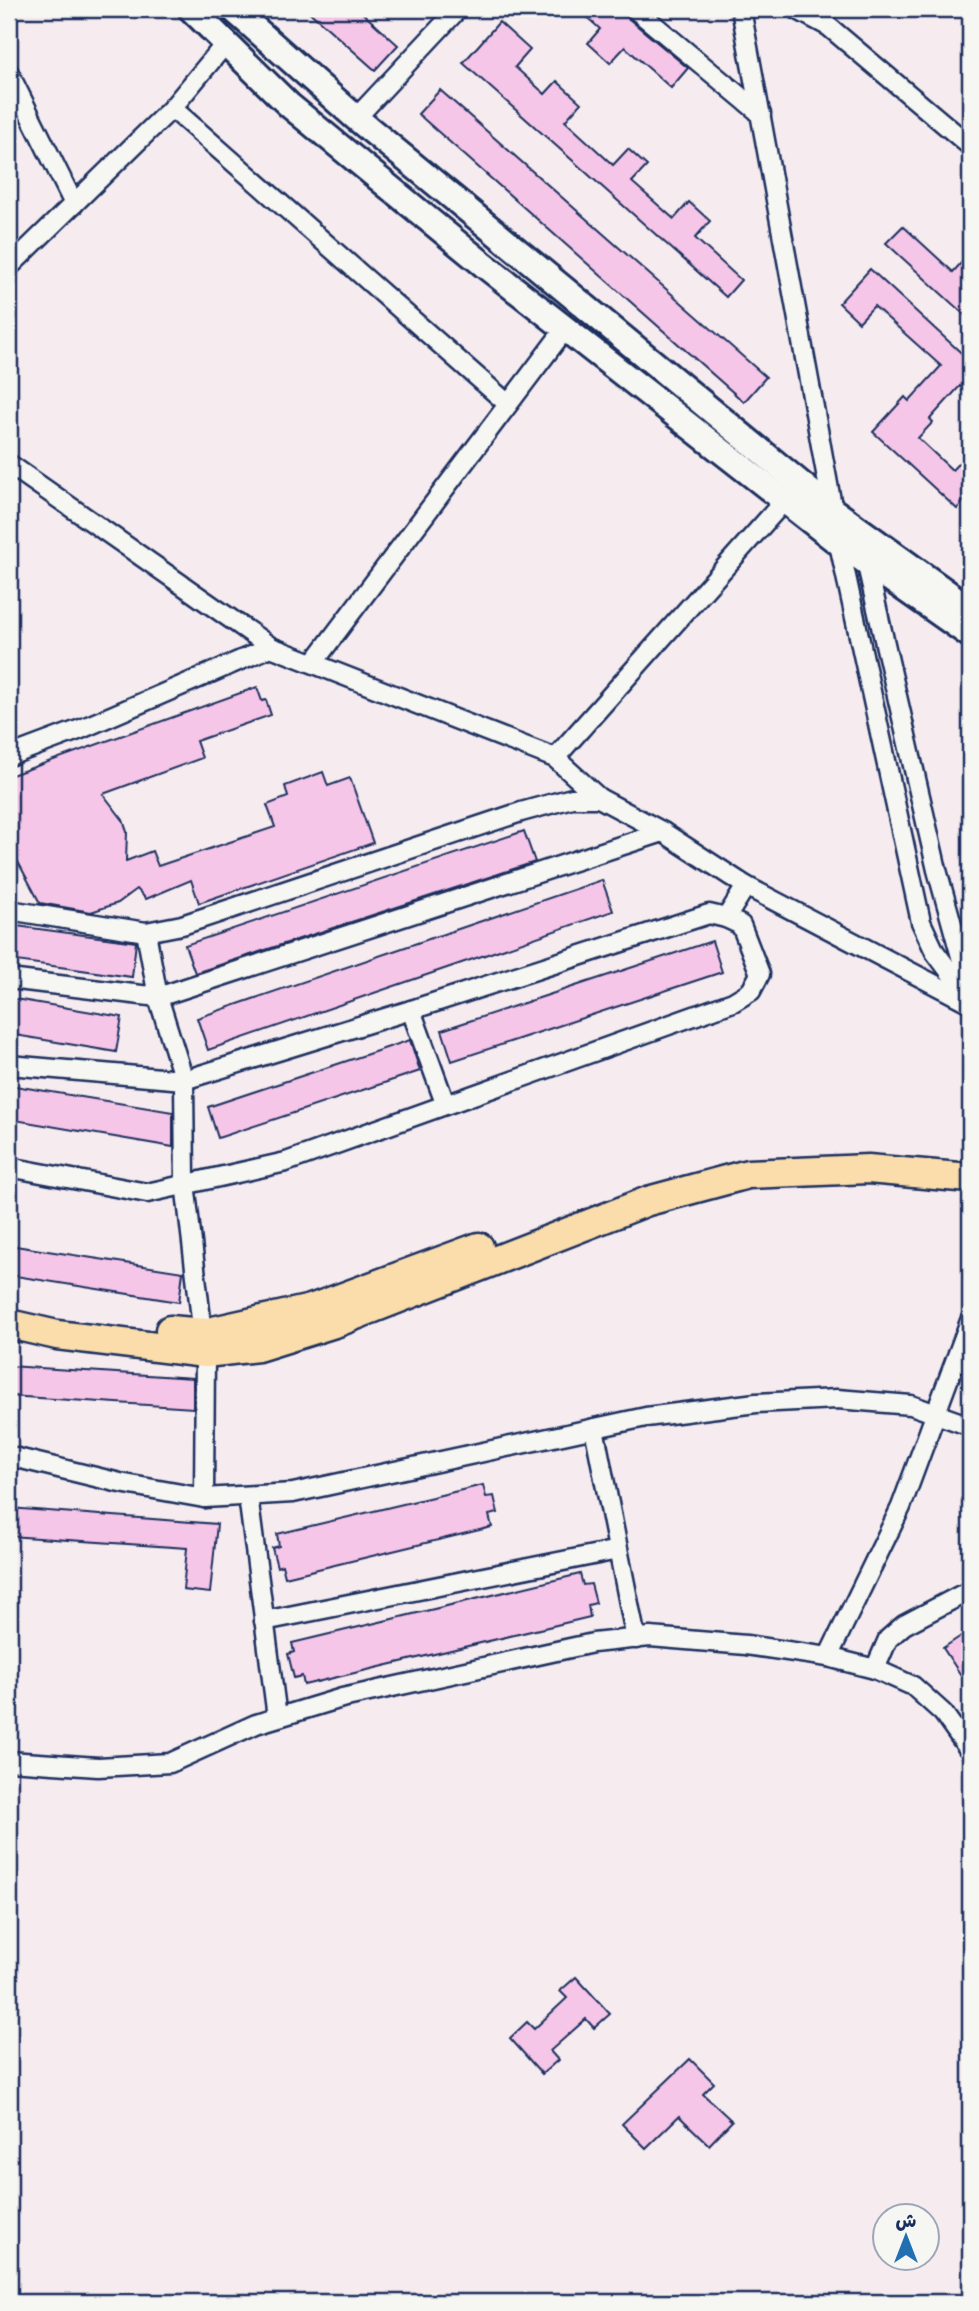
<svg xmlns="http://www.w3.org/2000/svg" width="979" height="2311" viewBox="0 0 979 2311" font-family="'Architects Daughter','Playpen Sans Arabic',sans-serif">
<rect width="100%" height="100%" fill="#f6ecf0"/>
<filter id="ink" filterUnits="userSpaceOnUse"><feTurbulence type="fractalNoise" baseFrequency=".0143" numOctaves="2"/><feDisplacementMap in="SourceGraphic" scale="14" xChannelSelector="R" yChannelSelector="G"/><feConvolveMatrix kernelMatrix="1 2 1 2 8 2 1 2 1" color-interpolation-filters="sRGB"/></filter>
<g filter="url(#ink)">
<g fill="#f6c6e8" stroke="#1b2f5e" stroke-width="2">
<polygon points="306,9 358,9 398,45 375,70"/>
<polygon points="578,9 623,9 628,18 688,68 671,88 625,47 610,63 588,43 600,29"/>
<polygon points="499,22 530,50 515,67 545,94 557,81 581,103 565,121 613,165 628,149 647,166 632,182 674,219 689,202 710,221 695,238 741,280 726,297 463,63"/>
<polygon points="440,90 766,377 744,402 418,114"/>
<polygon points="903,226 953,272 970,253 970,320 886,243"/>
<polygon points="870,269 970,361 970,396 960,386 930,419 933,422 918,438 952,470 970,451 970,494 957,509 873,432 905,397 909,401 941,366 874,306 859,322 839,303"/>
<polygon points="257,687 262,701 266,700 271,715 196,741 202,758 103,794 123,820 127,832 126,861 152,851 158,866 275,827 267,805 288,797 285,786 323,772 328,786 350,778 373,843 199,903 191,880 146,899 137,889 118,903 91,912 40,903 9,845 9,776"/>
<polygon points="524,831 535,862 195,973 185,945"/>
<polygon points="602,880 613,911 208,1050 197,1018"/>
<polygon points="9,925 136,942 132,977 9,960"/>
<polygon points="712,941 722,972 452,1061 442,1030"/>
<polygon points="9,998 122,1017 116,1052 9,1034"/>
<polygon points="410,1040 420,1071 218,1138 208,1107"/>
<polygon points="9,1085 173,1112 173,1147 9,1119"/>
<polygon points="9,1245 183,1272 179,1302 9,1275"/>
<polygon points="9,1366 193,1378 193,1408 9,1396"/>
<polygon points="483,1485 486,1497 494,1496 498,1513 489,1515 492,1527 285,1577 282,1565 277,1567 272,1548 279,1546 277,1534"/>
<polygon points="9,1508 217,1524 210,1593 183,1590 187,1548 9,1536"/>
<polygon points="580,1574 583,1585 591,1584 596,1603 588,1605 590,1617 304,1685 302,1676 294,1678 288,1654 294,1652 292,1643"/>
<polygon points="970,1630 970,1689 943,1648"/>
<polygon points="576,1977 610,2014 594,2028 586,2019 550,2051 558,2060 542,2074 510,2038 527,2022 534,2029 567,1998 560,1991"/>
<polygon points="690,2059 714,2083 703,2094 732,2121 709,2145 679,2116 646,2148 622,2124"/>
</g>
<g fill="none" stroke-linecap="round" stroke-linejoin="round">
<g stroke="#1b2f5e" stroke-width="23">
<g id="street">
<polyline points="635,9 761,114"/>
<polyline points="741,9 839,544 921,922 935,952 970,999"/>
<polyline points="796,9 828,26 970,146"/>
<polyline points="9,73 74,204"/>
<polyline points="172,108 508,404"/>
<polyline points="356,118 458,9"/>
<polyline points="9,267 172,108 226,43"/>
<polyline points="9,464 271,647 555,758 599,798"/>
<polyline points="866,561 937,870 970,989"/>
<polyline points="314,662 565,329"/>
<polyline points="9,756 81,729 271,647"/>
<polyline points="555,758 784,501"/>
<polyline points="9,910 146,932 182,925 521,812 572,798 599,798 663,832 746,886 970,1003"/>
<polyline points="726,918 746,886"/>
<polyline points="146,932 158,997 184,1080 185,1183 205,1353 204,1498"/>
<polyline points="9,979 158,997 663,832"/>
<polyline points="411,1010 445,1103"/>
<polyline points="9,1065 184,1080 411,1010 709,914 726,918 741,925 760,974 751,991 733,1002 286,1162 147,1193 9,1167"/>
<polyline points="594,1428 636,1639"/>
<polyline points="9,1456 120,1483 204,1498 293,1493 646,1417 756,1403 837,1399 911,1405 970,1426"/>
<polyline points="248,1496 277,1717"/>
<polyline points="264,1621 618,1550"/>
<polyline points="828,1657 901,1507 970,1321"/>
<polyline points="875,1669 888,1639 904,1625 961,1595 970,1595"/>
<polyline points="9,1761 98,1767 170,1763 256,1724 342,1698 593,1643 650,1637 746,1645 828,1657 875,1669 913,1686 943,1713 970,1751"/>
</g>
</g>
<g stroke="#1b2f5e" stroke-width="30">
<g id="secondary">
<polyline points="191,9 289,105 484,265 835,540 970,635"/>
<polyline points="233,9 356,118 835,512 970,609"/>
</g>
</g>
<g stroke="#1b2f5e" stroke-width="33">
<g id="primary">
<polyline points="9,1324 57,1335 205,1353 258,1347 338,1322 648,1201 748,1174 868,1169 970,1178"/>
<polyline points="170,1330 204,1333 311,1309 479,1247"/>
</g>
</g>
<use href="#street" stroke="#f6f6f2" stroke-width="18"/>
<use href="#secondary" stroke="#f6f6f2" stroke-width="24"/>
<use href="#primary" stroke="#faddab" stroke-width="28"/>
</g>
</g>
<rect width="979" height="2311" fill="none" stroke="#f6f6f2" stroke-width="35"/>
<rect x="18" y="18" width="944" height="2276" fill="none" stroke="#1b2f5e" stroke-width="2.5" filter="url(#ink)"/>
<g transform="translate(906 2237)"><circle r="33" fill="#f6f6f2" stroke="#9ea6b7" stroke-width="2"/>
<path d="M0-5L12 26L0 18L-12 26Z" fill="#1f6fb2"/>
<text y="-10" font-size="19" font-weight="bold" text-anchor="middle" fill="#1b2f5e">ش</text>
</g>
</svg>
